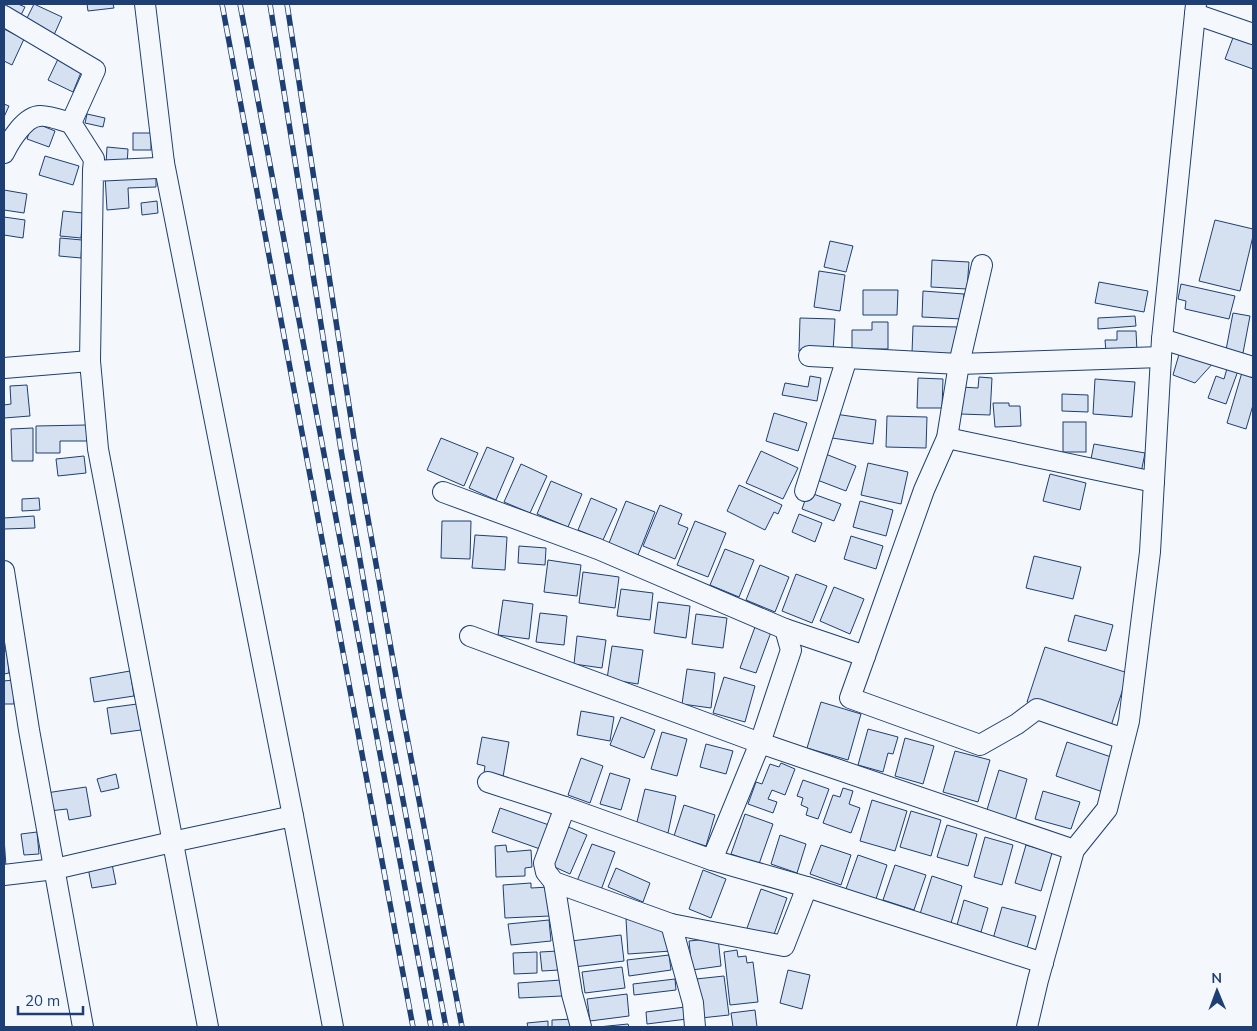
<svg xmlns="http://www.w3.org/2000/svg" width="1257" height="1031" viewBox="0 0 1257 1031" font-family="Mulish,sans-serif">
<rect width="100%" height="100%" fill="#f4f7fb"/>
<g fill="#d5e0f0" stroke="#1d3f73">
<polygon points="8,4 18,4 25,7 20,17 5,9"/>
<polygon points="34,4 62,17 54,35 25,22"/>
<polygon points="87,4 113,4 114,8 88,11"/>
<polygon points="4,29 24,39 12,65 4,61"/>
<polygon points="1234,35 1253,42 1253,69 1225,59"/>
<polygon points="58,59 82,70 73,92 48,80"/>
<polygon points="4,104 9,106 4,117"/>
<polygon points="87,114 105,118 103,127 85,123"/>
<polygon points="33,122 55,131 49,147 27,139"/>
<rect x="133" y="133" width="18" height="17"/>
<polygon points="107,147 128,149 127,165 106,164"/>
<polygon points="45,156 79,166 73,185 39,175"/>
<polygon points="156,172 156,187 128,188 129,208 107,210 105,175"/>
<polygon points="4,190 27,194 24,213 4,210"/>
<polygon points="157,201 158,213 142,215 141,203"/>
<polygon points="63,211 83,213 81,238 60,236"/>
<polygon points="4,217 25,220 23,238 4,235"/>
<polygon points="1215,220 1253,229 1253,236 1240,291 1199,281"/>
<polygon points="60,238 82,240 81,258 59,256"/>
<polygon points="830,241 853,246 846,272 824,267"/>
<polygon points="932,260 969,262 967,289 931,287"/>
<polygon points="819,271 845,275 840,311 814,307"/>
<polygon points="1099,282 1148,291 1144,312 1095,303"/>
<polygon points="1181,284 1235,296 1229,319 1185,309 1186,301 1178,299"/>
<polygon points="863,290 898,290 897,315 863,315"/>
<polygon points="923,291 964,294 962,319 922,317"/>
<polygon points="1233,313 1250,316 1243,353 1226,350"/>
<polygon points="1135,316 1136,326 1098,329 1098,318"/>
<polygon points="800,318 835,319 833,352 799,351"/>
<polygon points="872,322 888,322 888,349 852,349 852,330 872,330"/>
<polygon points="913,326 959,327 958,354 912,353"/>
<polygon points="1117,331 1136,331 1137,351 1106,352 1105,340 1117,340"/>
<polygon points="1180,351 1215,361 1195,383 1173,375"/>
<polygon points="1228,365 1239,368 1226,404 1208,398 1216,376 1224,379"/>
<polygon points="1243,369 1253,372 1253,405 1246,429 1227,423"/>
<polygon points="810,376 821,378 817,401 782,395 785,383 808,387"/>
<polygon points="979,377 992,378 990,415 960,414 961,387 978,388"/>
<polygon points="918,378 943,379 942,408 917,408"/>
<polygon points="1095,379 1135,382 1132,417 1093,414"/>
<polygon points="27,385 30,416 4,418 4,405 11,404 10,386"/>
<polygon points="1062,394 1088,395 1088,412 1062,411"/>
<polygon points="993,403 1009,403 1009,406 1020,406 1021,426 995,427"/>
<polygon points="774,413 807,423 798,451 766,441"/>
<polygon points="835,414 876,420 873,444 832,438"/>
<polygon points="887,416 927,417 926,448 886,447"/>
<rect x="1063" y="422" width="23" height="30"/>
<polygon points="87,425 87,441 60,441 60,453 36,453 36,426"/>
<polygon points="33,428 33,461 12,461 11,429"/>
<polygon points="441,438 478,453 464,486 427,470"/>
<polygon points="1094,444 1145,453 1141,473 1090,464"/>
<polygon points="487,447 514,458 496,500 469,488"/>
<polygon points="761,451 798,468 783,499 746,483"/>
<polygon points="823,453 856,466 846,491 812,478"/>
<polygon points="84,456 86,473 58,476 56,459"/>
<polygon points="868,463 908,472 901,504 861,495"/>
<polygon points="521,464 547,476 530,513 504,502"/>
<polygon points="1050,474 1086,483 1080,510 1043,501"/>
<polygon points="551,481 582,494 568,527 537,514"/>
<polygon points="739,485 782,505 778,514 774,512 765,530 727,511"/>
<polygon points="808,492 841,504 834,521 802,509"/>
<polygon points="39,498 40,510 22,511 22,499"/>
<polygon points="591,498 617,509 603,540 578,530"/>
<polygon points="626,501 655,512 638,555 609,543"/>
<polygon points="860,501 893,510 886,536 853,527"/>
<polygon points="660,505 682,514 678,524 688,528 675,559 643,546"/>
<polygon points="799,514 822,523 815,542 792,532"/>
<polygon points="34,516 35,528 4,529 4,518"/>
<polygon points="442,521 471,521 470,559 441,558"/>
<polygon points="695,521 726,533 708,577 677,565"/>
<polygon points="475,535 507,537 505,570 472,568"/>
<polygon points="851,536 883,546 876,569 844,559"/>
<polygon points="519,546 546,548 545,565 518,563"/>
<polygon points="725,549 754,560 739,597 710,585"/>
<polygon points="1034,556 1081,567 1073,599 1026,588"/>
<polygon points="548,560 581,565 577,596 544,592"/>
<polygon points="760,565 789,577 775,612 746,600"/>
<polygon points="583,572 619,577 615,608 579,603"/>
<polygon points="796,574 827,586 812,623 782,611"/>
<polygon points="834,587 864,599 850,634 820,621"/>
<polygon points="621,589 653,593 650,620 617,616"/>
<polygon points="503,600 533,604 529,639 498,635"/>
<polygon points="658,602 690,606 686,638 654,633"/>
<polygon points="540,613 567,616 564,645 536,642"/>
<polygon points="696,614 727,618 723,648 692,644"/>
<polygon points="1075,615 1113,625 1106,651 1068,641"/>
<polygon points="755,627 771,632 756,673 740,668"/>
<polygon points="577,636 606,640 602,668 574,664"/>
<polygon points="612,646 643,650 638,684 607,679"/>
<polygon points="1045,647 1128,673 1110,729 1027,702"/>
<polygon points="4,651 7,651 9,673 4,674"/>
<polygon points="687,669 715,673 711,708 682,704"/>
<polygon points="130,671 134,696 94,702 90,678"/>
<polygon points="724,677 755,686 745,722 713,713"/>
<polygon points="13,680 14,704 4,704 4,681"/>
<polygon points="821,702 861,714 848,760 807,748"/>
<polygon points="137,704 141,730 111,734 107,708"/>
<polygon points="581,711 614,717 610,741 577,735"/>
<polygon points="621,717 655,730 644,758 610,745"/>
<polygon points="868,729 898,737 893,754 888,753 883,772 858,765"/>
<polygon points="662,732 687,739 677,776 651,769"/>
<polygon points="482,737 509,742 503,777 484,773 485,766 477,764"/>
<polygon points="905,738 934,746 923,784 895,776"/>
<polygon points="1067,742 1117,759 1106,793 1056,776"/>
<polygon points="706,744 733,751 726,774 700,767"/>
<polygon points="955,751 990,760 978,802 943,792"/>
<polygon points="581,758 603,766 590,803 568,795"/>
<polygon points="781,763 795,769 785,795 772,790 768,799 777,802 773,813 748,804 756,782 762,784 770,764 779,767"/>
<polygon points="999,770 1027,779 1015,821 986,813"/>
<polygon points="610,773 630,779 621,810 600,804"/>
<polygon points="116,774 119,788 101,792 97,779"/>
<polygon points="803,780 829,789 818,819 806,815 808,808 801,805 803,798 797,796"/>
<polygon points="86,787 91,816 69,820 67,809 49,811 46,793"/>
<polygon points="843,788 853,791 849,804 860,808 851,833 823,823 833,795 840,797"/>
<polygon points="645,789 676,796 668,833 636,826"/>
<polygon points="1043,791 1080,802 1071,829 1035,819"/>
<polygon points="872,800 907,811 895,851 860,841"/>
<polygon points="684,805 715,815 706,846 674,836"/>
<polygon points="500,808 549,825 540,849 492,832"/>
<polygon points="911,811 941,820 931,856 900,847"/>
<polygon points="745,814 773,824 759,864 731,854"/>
<polygon points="564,825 587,835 570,874 548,864"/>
<polygon points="947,825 977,834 968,866 937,857"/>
<polygon points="37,832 39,854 24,855 21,834"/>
<polygon points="780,835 806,844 797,873 771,864"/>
<polygon points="985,837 1013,845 1002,885 974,877"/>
<polygon points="4,838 6,866 4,866"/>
<polygon points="592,844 615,852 601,890 577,881"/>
<polygon points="506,845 507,852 531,850 532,867 525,868 525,876 496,877 495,846"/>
<polygon points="821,845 851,855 841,885 810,874"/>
<polygon points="1026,845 1052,853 1041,891 1015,883"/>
<polygon points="858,855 887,865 876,899 846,889"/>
<polygon points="112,864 116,884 92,888 88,868"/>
<polygon points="895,865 926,875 914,910 883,900"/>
<polygon points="616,868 650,883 643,902 608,887"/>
<polygon points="703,870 726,879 711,918 689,909"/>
<polygon points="932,876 962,886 951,923 920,914"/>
<polygon points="531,883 531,888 549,887 550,916 505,918 503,885"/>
<polygon points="761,889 787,898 772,940 746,931"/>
<polygon points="964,900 988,908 981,932 957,925"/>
<polygon points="1002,907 1036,916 1027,948 993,939"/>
<polygon points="626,919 644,920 663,929 671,951 628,954"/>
<polygon points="549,920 551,941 511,945 508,924"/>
<polygon points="621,935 624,961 574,967 571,941"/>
<polygon points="718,938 721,966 692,970 689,941"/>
<polygon points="737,950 738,957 746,956 747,963 753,962 758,1002 730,1005 724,952"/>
<polygon points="558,951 559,970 542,971 540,952"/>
<polygon points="537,952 537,973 514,974 513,953"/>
<polygon points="669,955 671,970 629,976 627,960"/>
<polygon points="622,967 625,988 585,993 582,972"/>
<polygon points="788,970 810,975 802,1009 780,1003"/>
<polygon points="724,976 729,1015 701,1018 696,979"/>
<polygon points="675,979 676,990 634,995 633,984"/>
<polygon points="561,980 562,996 519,998 518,983"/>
<polygon points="627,994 629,1016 590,1021 587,999"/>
<polygon points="685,1007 687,1019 647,1024 646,1012"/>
<polygon points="755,1010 757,1027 733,1027 731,1013"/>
<polygon points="574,1019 574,1027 552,1027 552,1020"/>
<polygon points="548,1021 548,1027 528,1027 527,1023"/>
<polygon points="628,1024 629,1027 598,1027"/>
</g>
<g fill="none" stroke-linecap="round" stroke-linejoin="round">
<g stroke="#1d3f73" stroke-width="22">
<g id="street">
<polyline points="145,4 164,163 293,816 333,1027"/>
<polyline points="1195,14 1253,34"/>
<polyline points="4,16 95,70 71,123 94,159 93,171"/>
<path d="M4,153c6,-12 21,-37 36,-37 6,-1 24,5 31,7"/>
<polyline points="164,163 157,168 93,171 90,361 98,449 208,1027"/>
<polyline points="1162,339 1253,367"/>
<polyline points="809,356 959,364 1161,357"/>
<polyline points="4,368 90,361"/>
<polyline points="947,438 1154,482"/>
<polyline points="805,491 847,358"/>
<polyline points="443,492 598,549 785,629 791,650 760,743 1074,850"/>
<polyline points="4,571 29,730 83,1027"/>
<polyline points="785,629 865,656 924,490 947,438 959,364 982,265"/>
<polyline points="470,636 760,743 712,860 565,807 488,782"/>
<polyline points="865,656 850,698 980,745 1017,724 1037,709 1124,739"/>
<polyline points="565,807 544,863 546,872 554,882 671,924 784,946 807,887"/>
<polyline points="712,860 807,887 1043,963"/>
<polyline points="4,875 55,869 172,842 293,816"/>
<polyline points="554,882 572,994 581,1027"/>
<polyline points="671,924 693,1003 695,1027"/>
<polyline points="1027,1027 1038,980 1074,850 1107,809 1129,721 1150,552 1162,339 1196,4"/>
</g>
</g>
<use href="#street" stroke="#f4f7fb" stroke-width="20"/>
<g stroke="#1d3f73" stroke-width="5.5">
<g id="rail">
<polyline points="222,4 413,1027"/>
<polyline points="240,4 431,1027"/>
<polyline points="270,4 341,450 385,705 446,1027"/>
<polyline points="287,4 356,451 401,705 462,1027"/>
</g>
</g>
<use href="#rail" stroke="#f4f7fb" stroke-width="4" stroke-dasharray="11" stroke-linecap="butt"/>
</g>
<rect width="1257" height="1031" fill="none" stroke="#1d3f73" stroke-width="10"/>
<g transform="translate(1217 991) rotate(359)" stroke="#f4f7fb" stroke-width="4" paint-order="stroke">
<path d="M0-4L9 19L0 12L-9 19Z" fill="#1d3f73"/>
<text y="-8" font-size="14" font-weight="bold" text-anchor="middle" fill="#1d3f73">N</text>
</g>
<path d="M18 1006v8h65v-8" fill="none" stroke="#1d3f73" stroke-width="2.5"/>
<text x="25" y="1006" font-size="15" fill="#1d3f73" stroke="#f4f7fb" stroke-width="4" paint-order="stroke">20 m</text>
</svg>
